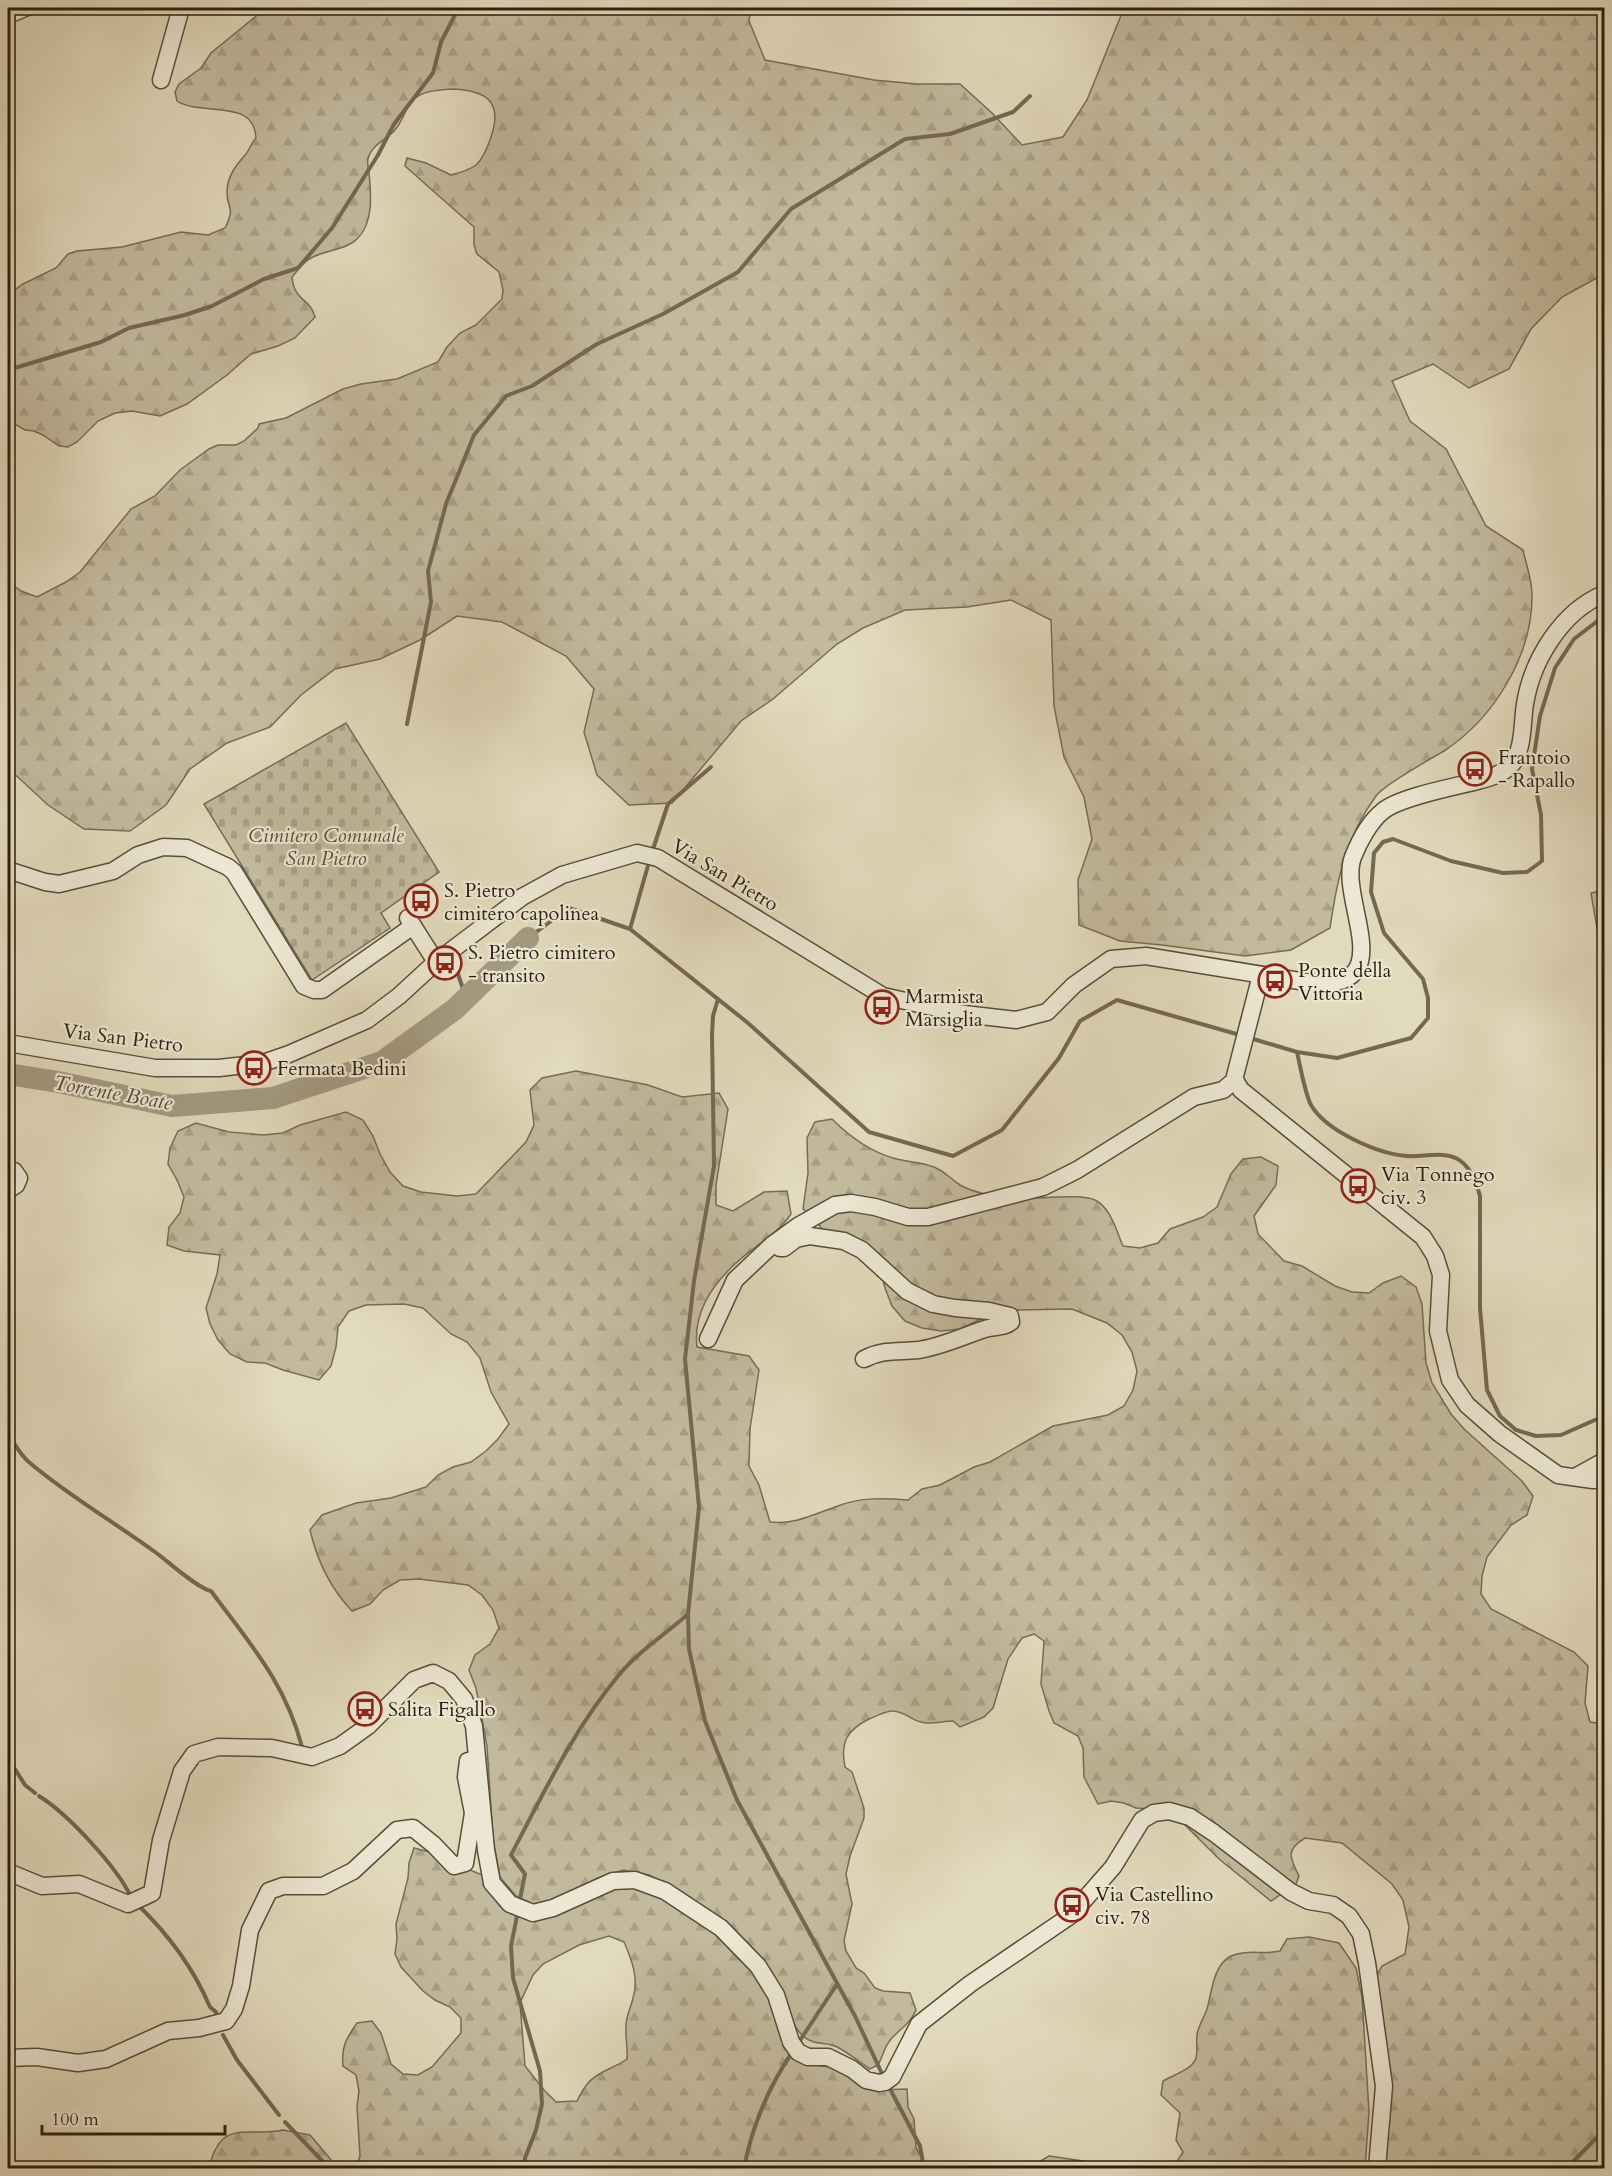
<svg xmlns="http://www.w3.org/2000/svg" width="1612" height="2176" viewBox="0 0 1612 2176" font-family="Cardo,serif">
<defs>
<pattern id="forest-firs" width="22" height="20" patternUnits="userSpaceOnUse" patternTransform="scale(1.5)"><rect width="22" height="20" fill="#c3ba9e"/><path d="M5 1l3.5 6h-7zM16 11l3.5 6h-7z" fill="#a89f87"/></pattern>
<pattern id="cemetery-stones" width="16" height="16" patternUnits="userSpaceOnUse" patternTransform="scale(1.5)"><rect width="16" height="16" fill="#c3ba9e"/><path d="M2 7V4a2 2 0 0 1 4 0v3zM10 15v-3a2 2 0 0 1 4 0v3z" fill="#a89f87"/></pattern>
</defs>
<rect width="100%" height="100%" fill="#e2dabc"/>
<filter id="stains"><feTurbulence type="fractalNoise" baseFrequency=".00333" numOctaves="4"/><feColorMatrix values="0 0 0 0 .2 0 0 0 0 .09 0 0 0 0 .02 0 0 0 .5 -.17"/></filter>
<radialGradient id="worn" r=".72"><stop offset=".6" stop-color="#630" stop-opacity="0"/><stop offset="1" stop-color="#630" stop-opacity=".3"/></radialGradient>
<g fill="url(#forest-firs)" stroke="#786c56" stroke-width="1.5" fill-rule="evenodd">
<path d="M266,8h485l-2,13 16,39 109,20 43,4h43l32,29 30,32 41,-8 24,-37 37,-92h480v266l-42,23 -31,32 -22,40 -40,19 -36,-24 -41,17 18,40 36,28 40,77 37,24c3,14 9,30 9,44 1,61 -38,124 -88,157 -14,8 -61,35 -68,45 -30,41 -39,83 -46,132l-39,22 -46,6 -83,-11 -42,-4 -41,-16 -1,-45 14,-41 -8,-42 -20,-40 -10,-51 -3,-86 -40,-20 -44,7 -62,3 -42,18 -26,16 -64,55 -32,22 -69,82 -43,2 -32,-30 -13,-43 10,-43 -28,-33 -64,-34 -45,-6 -37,24 -40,19 -45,10 -34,26 -31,32 -43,16 -37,26 -24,36 -36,26 -46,-2 -36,-24 -40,-37v-186l13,9 16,6 29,-15 14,-10 51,-63 24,-13 25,-26 29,-21 9,-4h18l8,-4 14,-13 1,-4 27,-6 57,-29 18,-5 36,-5 41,-17 9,-15 13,-14 16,-8 26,-26 1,-9 -4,-18 -22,-18 -3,-9v-18l-69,-61 2,-8 19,5 25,12c8,-2 18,-5 25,-10 7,-6 12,-19 15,-28 12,-35 -4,-46 -37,-48 -10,0 -28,2 -36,7 -12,7 -14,24 -23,34 -9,10 -24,15 -27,29 -1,5 0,9 1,14 2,20 5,50 -12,66 -11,11 -32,11 -46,19 -8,4 -13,12 -19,19 2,24 18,21 23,40l-20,21 -17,8 -27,8 -24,21 -40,29 -27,12 -28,-5 -17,2 -17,8 -21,21 -9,5 -9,-1 -16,-11 -9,-4 -9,-1 -9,-5 -6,-6 -2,-8v-116l15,-11 33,-16 12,-14 9,-3 45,-4 59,-15 27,3 17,-7c11,-22 2,-18 2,-36 0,-16 10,-28 19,-38 4,-5 5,-11 10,-16 -2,-41 -55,-21 -79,-37l-2,-9 4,-8 22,-16 10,-15z"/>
<polygon points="1604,890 1604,970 1591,893"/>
<path d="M576,1071l72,14 34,12 37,-4 9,16 -12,76v20l17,6 31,-19 23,-1 4,23c-14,21 -37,32 -55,49 -24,22 -43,51 -39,84l52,9 10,14 -9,59 -1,37 10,19 11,37c25,3 44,-8 68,-16 23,-9 46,-8 70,-6l14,-11 18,-4 34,-18 16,-5 63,-36 55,-11 16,-9 9,-16 4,-19 -5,-19 -10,-17 -15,-12 -35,-14 -56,1 -37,10 -19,9 -19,2 -19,-3 -17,-7 -13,-15 -7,-18 -9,-34 -51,-21 -12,-16 -10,-8 5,-36 -1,-35 8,-16 17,-3c18,18 37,32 61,39 13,4 28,4 41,9 14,6 15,11 26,18 14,8 37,12 53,13 19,2 67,-5 82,2 16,8 21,30 28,46l17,2 18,-5 12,-14 33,-12 14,-10 14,-33 12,-15 18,-2 17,9 -2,19 -22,31 4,18 26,27 18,5 33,20 17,6 17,1 14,-10 18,-7 15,11 6,17 4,59 6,20 19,31 13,15 58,52 11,15 -6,19 -16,10 -24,32 -5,19 -1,18 10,15 83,43 14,14 -3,37 5,19 14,2v444h-221l4,-111 -10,-82 5,-9 23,-12 4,-27 -6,-27 -11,-16 -50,-41 -37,-5c-20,12 -15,20 -6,38l-3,8 -25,17 -52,-42 -37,-37 -33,-13 -13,-1 -12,-5 -13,-2 -13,3 -14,-27 -1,-29 -5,-12 -24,-13 -5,-12 -8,-27 3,-43 -10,-7 -12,4 -14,21 -15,49 -9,9 -24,10 -7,-6c-10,0 -22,4 -32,1 -10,-2 -18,-12 -30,-11 -7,1 -15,5 -22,8 -22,11 -29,23 -24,48l7,5 12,36v10l-14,38 -4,18 6,30 -8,37 2,10 10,17 8,5 11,15 8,3 27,2 6,17c-5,13 -16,19 -25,29 -7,8 -8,17 -13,26l-8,4c-11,-7 -21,-16 -33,-22 -7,-4 -15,-3 -23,-5 -17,-5 -23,-23 -28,-37l-95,-107 -42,-23 -26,-5 -25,8 -40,21 -25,5 -17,-8 -16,-19 -7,-38 -6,-93 -11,-58 -7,-18 6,-15 15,-11 9,-16 -6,-18 -11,-15 -14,-10 -49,-6 -19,1 -17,10 -13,14 -18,7c-22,-23 -35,-51 -42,-81l12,-15 34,-12 35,-5 35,-11 12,-12 15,-8 18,-5 15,-11 12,-12 11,-15 -18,-32 -11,-34 -13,-16 -16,-8 -28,-26 -19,-4 -38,1 -17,6 -11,16 -2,20 -5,19 -12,14 -36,-10 -18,-7 -18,-1 -17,-8 -12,-14 -8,-16 -4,-16 11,-34 3,-19 -36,-4 -17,-6 2,-18 11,-14 4,-16 -7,-17 -9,-16 2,-16 8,-17 18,-8 33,9 35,3 19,-2 17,-8 46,-13 17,8 10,16 7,18 10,18 13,14 18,6 36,4 19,-2 50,-52 8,-17 -4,-35 12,-12z"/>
<path d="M414,1848l16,4 25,19 15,-1 15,6c10,25 12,35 39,42l97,-32 19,3 25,11 51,29 46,53 8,19 14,47 10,11 15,5 28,4 40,22 30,-1 1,18 6,12 2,28 11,21h-571l4,-12 -3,-50 2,-15 -3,-16 -13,-9c-2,-19 3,-27 14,-43l15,-2 9,12 10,31 12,10 15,1 14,-8 29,-34v-15l-11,-11 -15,-7 -12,-9 -22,-24 -6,-13 2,-15 -1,-15 12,-46 1,-15zM609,1936l15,6c8,18 15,37 9,56 -2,10 -7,17 -7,28 -1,11 2,20 1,33 -12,9 -29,12 -39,24 -4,5 -8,12 -11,18l-21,1 -12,-12 -19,-24 -5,-63 13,-28 10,-11 36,-19z"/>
<path d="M1309,1937l30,6 17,25 6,29 7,115 -4,56h-200l11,-5 7,-11 -7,-12 4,-27 -19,-18 2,-14c10,-6 29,-11 33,-23 2,-7 0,-16 1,-23 1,-9 7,-17 10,-26 5,-17 6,-44 24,-53 15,-7 33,-1 49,-5l7,-12z"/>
<path d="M283,2130l27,5 28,33h-129c12,-51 37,-30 74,-38z"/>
<polygon points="1049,2156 1090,2162 1104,2168 1033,2168 1037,2163"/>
</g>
<polygon fill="url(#cemetery-stones)" stroke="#786c56" stroke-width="1.5" points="346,723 439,872 381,913 390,928 312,980 204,804"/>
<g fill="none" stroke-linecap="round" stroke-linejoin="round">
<g stroke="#746853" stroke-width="4">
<polyline points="8,370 101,342 129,328 185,315 212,306 264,279 298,268 332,228 378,155 394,124 433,73 441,42 457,11 461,8"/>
<polyline points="407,724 431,602 428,571 446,504 474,435 506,396 532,386 597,344 663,314 738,272 791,209 905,139 950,134 1013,112 1030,96"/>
<polyline points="652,852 668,804 711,767"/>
<polyline points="630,929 649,862"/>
<polyline points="528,938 569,908 630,929 748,1023 869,1132 953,1156 1002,1130 1059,1058 1080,1021 1117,1000 1240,1035"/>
<polyline points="453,959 466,998"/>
<polyline points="718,999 713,1016 712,1035 714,1166 694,1281 685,1359 699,1507 688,1614 689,1649 705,1721 737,1800 855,2016 884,2078"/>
<polyline points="1250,1038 1297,1052 1337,1058 1411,1038 1428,1018 1428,998 1423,979 1384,933 1371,892 1374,853 1383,842 1393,839 1451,861 1503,873 1527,872 1542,861 1541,815 1532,769 1540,716 1555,668 1574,639 1604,616"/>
<path d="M1297,1052c3,13 8,42 14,53 15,26 67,49 96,51 12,1 24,-2 36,-1 23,1 32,22 37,41v112l7,82 13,26 16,14 20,6 25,-1 43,-19"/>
<path d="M8,1434c6,9 13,22 22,29 39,33 84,59 125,89 14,10 42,36 56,39 39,53 74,91 91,156"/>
<polyline points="8,1758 25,1785 35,1793"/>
<path d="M39,1796c29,18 78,71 92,101"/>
<path d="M519,1904l6,-30 -14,-19c32,-61 63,-126 107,-179 20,-24 46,-41 69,-61"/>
<path d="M138,1905c31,30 55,62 72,102l6,5 2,7"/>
<polyline points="518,1911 511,1946 513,1978 540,2071 542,2104 536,2130 525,2158 525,2168"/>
<polyline points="223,2035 237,2060 279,2115"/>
<polyline points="797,2045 837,1984"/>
<polyline points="888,2085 920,2146 924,2168"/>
<polyline points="285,2122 329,2168"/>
<path d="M744,2168c8,-41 25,-82 49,-117"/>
<polyline points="1567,2168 1604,2130"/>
</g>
<polyline stroke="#a49a81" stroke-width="22" points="8,1074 58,1082 172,1106 273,1098 382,1062 455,1009 528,938"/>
<g stroke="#5a4d3a" stroke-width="19">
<g id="minor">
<polyline points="8,15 25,8"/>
<polyline points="161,80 181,8"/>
<polyline points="8,870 45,882 59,884 113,871 138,855 163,847 187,848 228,867 234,872 304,986 314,990 322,990 413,926"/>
<polyline points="408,918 436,962"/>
<polyline points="1261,975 1235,1076 1235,1080 1241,1090 1423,1237 1435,1256 1441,1275 1438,1331 1450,1380 1467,1405 1500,1434 1558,1475 1593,1480 1604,1479"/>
<path d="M8,1043l147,25h64l44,-5 26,-9 78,-34 32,-24 37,-34 86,-65 40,-22 75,-22 21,5 225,138 81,18 52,6 31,-8 27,-27 37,-26 35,-3 166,27c91,7 25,-84 41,-126 6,-15 17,-36 30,-46 15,-13 65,-23 86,-28 13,-3 32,-7 42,-18 13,-14 11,-43 14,-61 7,-44 37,-93 79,-110"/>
<polyline points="8,1171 14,1171 19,1178 16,1185 8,1190"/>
<path d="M780,1248h4l12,-9 14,-3 34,5 18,9 45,41 26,13 22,4 34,3 21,5 1,6c-7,6 -17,4 -26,7 -22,7 -44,18 -67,21 -20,2 -35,-1 -54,9"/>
<polyline points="708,1339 735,1280 772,1245 798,1226 835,1205 851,1203 875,1207 908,1217 928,1217 1043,1187 1077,1170 1194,1097 1223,1090 1235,1080"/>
<polyline points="1575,1477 1604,1461"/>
<polyline points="8,1872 42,1886 79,1884 128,1904 152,1893 161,1840 182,1771 194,1754 218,1747 272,1748 312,1757 340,1746 368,1726 414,1680 433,1673 449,1681 464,1699 474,1726 486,1850 492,1883 510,1904 533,1913 553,1908 613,1881 635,1880 665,1891 721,1928 758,1966 776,1995 791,2042 798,2052 808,2057 828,2057 852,2069 866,2080 879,2083 885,2082 892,2077 919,2024 970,1984 1070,1916 1113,1867 1142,1820 1154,1813 1169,1811 1190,1817 1214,1833 1291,1892 1309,1901 1333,1905 1349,1916 1361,1934 1367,1963 1384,2086 1377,2168"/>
<polyline points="8,2058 37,2057 78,2063 106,2059 168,2031 199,2028 226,2021 234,2009 241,1986 250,1930 269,1891 283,1886 323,1886 353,1871 397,1830 413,1828 434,1845 454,1866 465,1863 473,1813 466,1777 468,1761 477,1759"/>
</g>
</g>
<use href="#minor" stroke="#ece7d3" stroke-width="16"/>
</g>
<defs>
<g id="bus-ring" transform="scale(1.725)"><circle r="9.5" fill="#ece7d3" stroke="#8f2418" stroke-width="1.5"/><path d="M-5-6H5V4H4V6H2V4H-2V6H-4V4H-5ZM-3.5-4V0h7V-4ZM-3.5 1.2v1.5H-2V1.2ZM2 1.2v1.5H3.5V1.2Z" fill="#8f2418"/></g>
</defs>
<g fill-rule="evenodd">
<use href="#bus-ring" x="1475" y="769"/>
<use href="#bus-ring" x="421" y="901"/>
<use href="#bus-ring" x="445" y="963"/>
<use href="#bus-ring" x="1275" y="981"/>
<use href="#bus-ring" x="882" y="1007"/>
<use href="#bus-ring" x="254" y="1068"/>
<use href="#bus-ring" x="1358" y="1186"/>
<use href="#bus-ring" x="365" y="1709"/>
<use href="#bus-ring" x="1072" y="1905"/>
</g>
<g text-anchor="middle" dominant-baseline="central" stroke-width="4.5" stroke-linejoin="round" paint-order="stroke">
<g font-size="20" fill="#2c1e0e" stroke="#ece7d3" text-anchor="start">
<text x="1498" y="757">Frantoio<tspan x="1498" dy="23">- Rapallo</tspan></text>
<text x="444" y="890">S. Pietro<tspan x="444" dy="23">cimitero capolinea</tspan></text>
<text x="468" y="952">S. Pietro cimitero<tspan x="468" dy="23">- transito</tspan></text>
<text x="1298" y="970">Ponte della<tspan x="1298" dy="23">Vittoria</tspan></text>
<text x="905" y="996">Marmista<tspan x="905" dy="23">Marsiglia</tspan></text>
<text x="277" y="1068">Fermata Bedini</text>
<text x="1381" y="1174">Via Tonnego<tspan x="1381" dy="23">civ. 3</tspan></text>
<text x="388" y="1709">Salita Figallo</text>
<text x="1095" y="1894">Via Castellino<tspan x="1095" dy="23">civ. 78</tspan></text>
</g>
<g font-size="20" font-style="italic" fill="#594d39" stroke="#ece7d3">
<text x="326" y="835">Cimitero Comunale<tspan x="326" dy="23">San Pietro</tspan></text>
</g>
<g font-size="20" fill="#2c1e0e" stroke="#ece7d3">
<text transform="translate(725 875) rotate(31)">Via San Pietro</text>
<text transform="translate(123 1038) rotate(7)">Via San Pietro</text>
</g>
<g font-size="21" font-style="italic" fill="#564936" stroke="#ece7d3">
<text transform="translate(113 1093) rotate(10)">Torrente Boate</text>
</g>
</g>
<rect width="1612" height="2176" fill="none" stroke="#e2dabc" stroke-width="30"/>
<rect x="9" y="9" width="1594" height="2158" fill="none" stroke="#2c1e0e" stroke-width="3"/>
<rect x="15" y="15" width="1582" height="2146" fill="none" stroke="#2c1e0e" stroke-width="1.5"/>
<path d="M42 2125v9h183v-9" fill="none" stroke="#2c1e0e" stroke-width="3"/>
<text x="51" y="2125" font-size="18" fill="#2c1e0e" stroke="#ece7d3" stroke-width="4.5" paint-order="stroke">100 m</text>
<rect width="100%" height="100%" filter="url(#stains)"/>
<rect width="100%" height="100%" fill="url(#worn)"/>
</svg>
